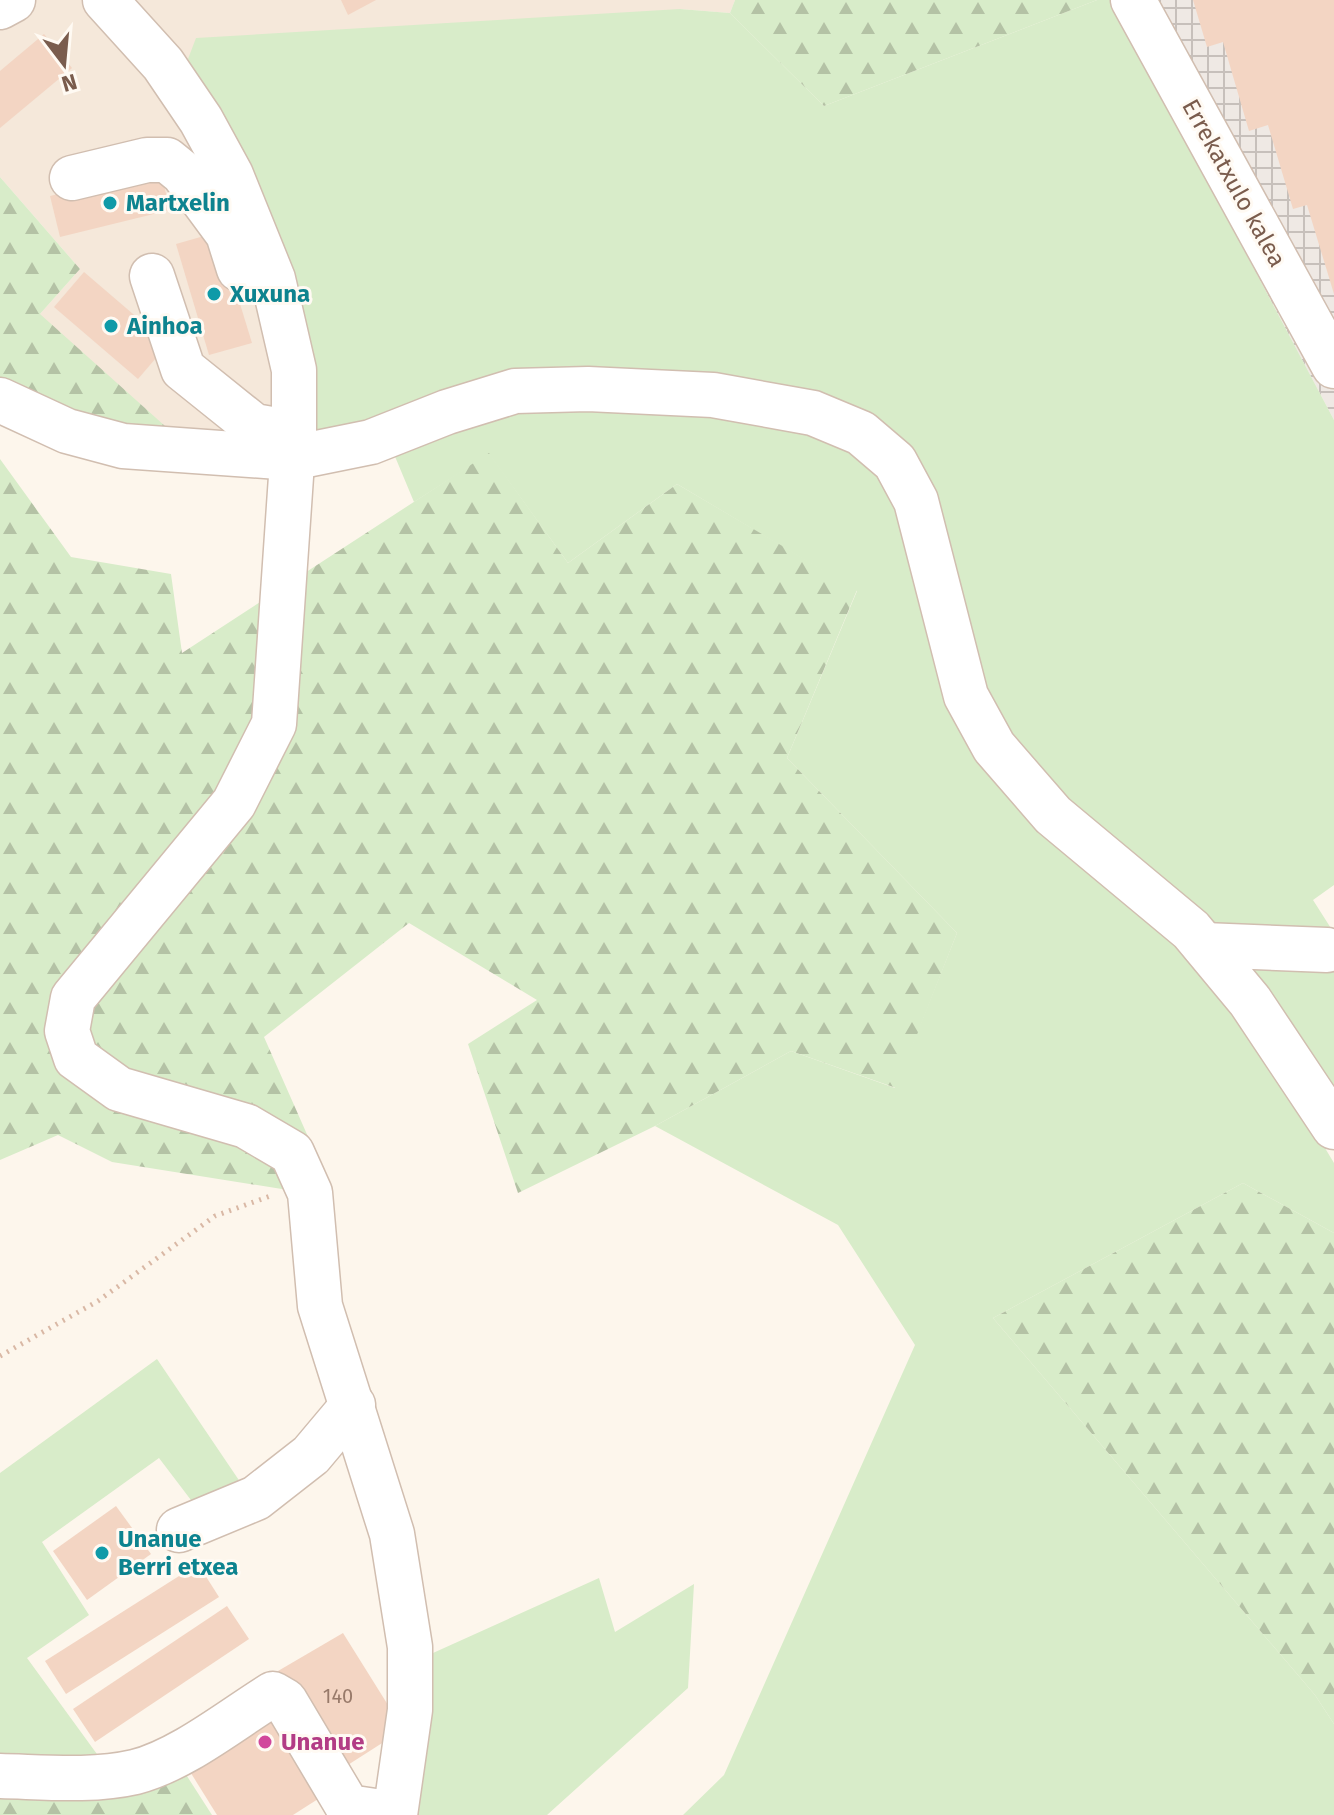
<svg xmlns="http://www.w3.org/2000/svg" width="1334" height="1815" viewBox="0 0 1334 1815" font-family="'Fira Sans',sans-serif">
	<defs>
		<pattern id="industrial-grid" width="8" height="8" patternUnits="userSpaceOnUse" patternTransform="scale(2)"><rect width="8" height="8" fill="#efe9e4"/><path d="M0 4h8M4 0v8" fill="none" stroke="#c7c0bb"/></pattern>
		<pattern id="forest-firs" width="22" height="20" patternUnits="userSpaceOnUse" patternTransform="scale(2)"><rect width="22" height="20" fill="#d8ecc9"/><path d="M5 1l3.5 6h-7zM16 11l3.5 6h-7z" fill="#b4c2a5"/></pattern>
	</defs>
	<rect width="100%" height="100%" fill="#fdf6ec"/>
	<polygon fill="#f5e8da" points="0,0 735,0 730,13 680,9 244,164 307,478 0,382 40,314 80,269 0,177"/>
	<polygon fill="url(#industrial-grid)" points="1112,0 1334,0 1334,420"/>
	<g fill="#d8ecc9">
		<polygon points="1097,0 1112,0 1334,420 1334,885 1313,900 1334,933 1334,1108 1080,819 1009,742 978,678 906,449 510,372 307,440 244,164 188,59 196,38 680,9 730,13 824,106"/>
		<polygon points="614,399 848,438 894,482 951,687 1232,994 1334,1163 1334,1233 1243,1183 993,1318 1315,1695 1334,1724 1334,1815 683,1815 724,1775 915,1345 838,1225 655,1126 791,1051 895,1088 957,933 787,758 857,591 677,484 568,563 489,454 414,502 391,447 515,403"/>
		<polygon points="157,1359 253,1501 213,1529 159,1458 42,1542 89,1615 27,1658 102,1761 0,1793 0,1473"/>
		<polygon points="599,1578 615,1632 694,1584 688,1688 547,1815 418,1815 433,1653"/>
	</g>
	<g fill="url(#forest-firs)">
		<polygon points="735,0 1097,0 824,106 730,13"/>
		<polygon points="0,177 80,269 40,314 175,435 118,427 0,382"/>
		<polygon points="489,453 568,563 677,484 857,590 787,758 957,933 896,1088 791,1051 655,1126 518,1193 468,1044 537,1000 409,923 264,1037 328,1182 288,1190 112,1162 58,1135 0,1160 0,459 71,557 171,574 182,653"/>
		<polygon points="1243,1183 1334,1233 1334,1724 1315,1695 993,1318"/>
		<polygon points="167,1745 212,1815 0,1815 0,1793"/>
	</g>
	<g fill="#f3d5c3">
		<polygon points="341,0 376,0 348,15"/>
		<polygon points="1193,0 1334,0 1334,294 1307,205 1293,209 1268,125 1249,131 1223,42 1207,47"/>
		<polygon points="44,34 72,68 0,128 0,71"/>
		<polygon points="160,169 170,210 60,237 50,196"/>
		<polygon points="218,232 252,343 209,355 176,244"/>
		<polygon points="84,272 168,344 138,379 54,307"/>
		<polygon points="116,1506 151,1554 87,1600 53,1551"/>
		<polygon points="198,1564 219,1597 66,1694 45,1661"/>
		<polygon points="227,1606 249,1639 95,1742 73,1709"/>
		<polygon points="343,1633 398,1721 390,1738 340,1770 278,1671"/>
		<polygon points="278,1713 329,1792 293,1815 217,1815 189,1770"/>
	</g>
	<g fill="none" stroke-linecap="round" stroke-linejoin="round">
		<g stroke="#d1beb0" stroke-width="47">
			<g id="minor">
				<polyline points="105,0 163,64 201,120 231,175 273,279 294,370 294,433 274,724 234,803 73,998 67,1031 76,1058 119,1089 246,1126 292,1153 310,1193 320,1306 392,1534 410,1647 410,1710 395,1815"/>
				<polyline points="1133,0 1334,366"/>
				<polyline points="0,7 13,0"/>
				<polyline points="72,178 147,160 167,160 183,173 228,234 239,269"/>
				<polyline points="152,276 183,369 254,426 294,433"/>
				<polyline points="0,400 67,431 123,446 292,458 371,442 447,412 515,391 588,389 713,395 813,413 861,433 895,462 916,501 966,696 994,747 1053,815 1191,930 1250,1001 1334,1127"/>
				<polyline points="1204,945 1327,950"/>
				<polyline points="179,1530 256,1498 311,1455 353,1405"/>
				<path d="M0,1776C43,1777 92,1782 135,1772C182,1760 231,1720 273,1694L285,1701L348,1807L395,1814"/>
			</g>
		</g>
		<polyline stroke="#d9b8a5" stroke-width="5" stroke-dasharray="2 6" stroke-linecap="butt" points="0,1356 98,1301 215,1216 273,1195"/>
		<use href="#minor" stroke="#fff" stroke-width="44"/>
	</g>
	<g fill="#0f9aa8" stroke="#fffaf3" stroke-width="3">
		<circle cx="110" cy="203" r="8"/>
		<circle cx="214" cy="294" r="8"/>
		<circle cx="111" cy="326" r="8"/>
		<circle cx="102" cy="1553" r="8"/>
	</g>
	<circle fill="#d1479c" stroke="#fffaf3" stroke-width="3" cx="265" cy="1742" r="8"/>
	<g text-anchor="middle" stroke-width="6" stroke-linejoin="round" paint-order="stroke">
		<g font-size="20" fill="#987a6a">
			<text x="338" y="1703">140</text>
		</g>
		<g font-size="24" fill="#7a5c4d" stroke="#fffaf3">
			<text transform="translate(1234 183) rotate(61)" y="8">Errekatxulo kalea</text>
		</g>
		<g font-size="24" font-weight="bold" fill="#0d838f" stroke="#fffaf3" text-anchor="start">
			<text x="126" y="211">Martxelin</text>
			<text x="230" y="302">Xuxuna</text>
			<text x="127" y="334">Ainhoa</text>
			<text x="118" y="1547">Unanue<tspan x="118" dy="28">Berri etxea</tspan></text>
		</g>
		<g font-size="24" font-weight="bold" fill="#b23c85" stroke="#fffaf3" text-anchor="start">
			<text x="281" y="1750">Unanue</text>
		</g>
	</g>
	<g transform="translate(64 64) rotate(164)" stroke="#fffaf3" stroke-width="6" paint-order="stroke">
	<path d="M0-6L14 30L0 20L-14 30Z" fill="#7a5c4d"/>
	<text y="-12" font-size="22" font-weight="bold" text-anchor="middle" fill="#7a5c4d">N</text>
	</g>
</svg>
